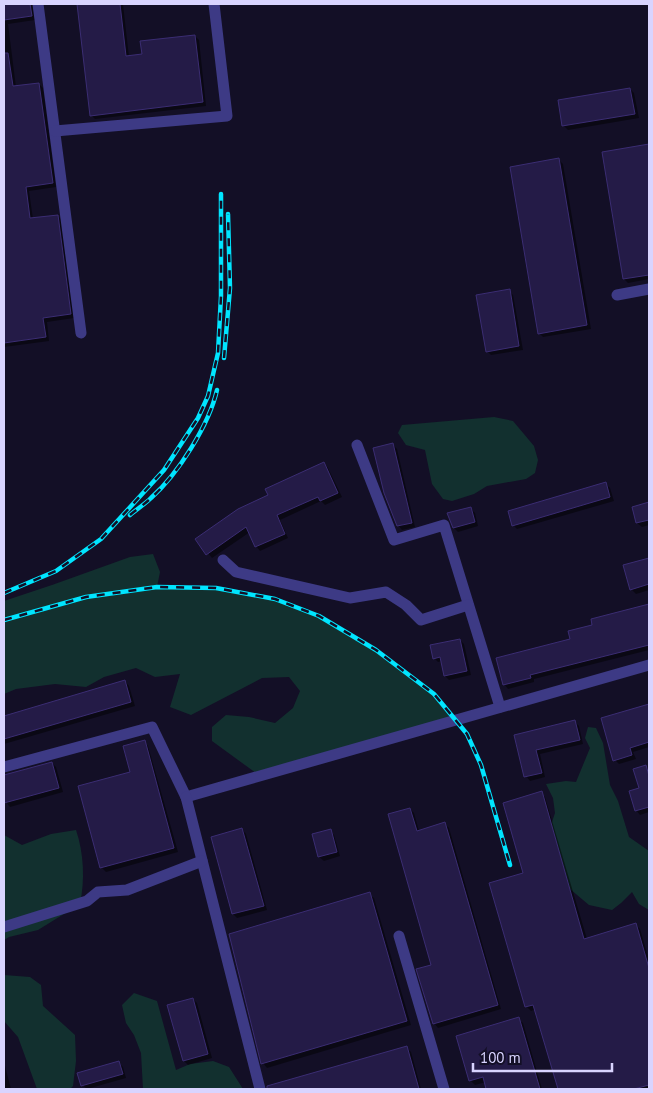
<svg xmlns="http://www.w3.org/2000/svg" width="653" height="1093" viewBox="0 0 653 1093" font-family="'PT Sans',sans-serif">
	<rect width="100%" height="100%" fill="#130f26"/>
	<g fill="#12302f">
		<polygon points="494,417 513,421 534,446 538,460 535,473 526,479 487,486 474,494 452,501 443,499 432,484 425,450 406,445 398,433 402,425"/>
		<polygon points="153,554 160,572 157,587 216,588 275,599 319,616 376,650 434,694 455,720 260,776 212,741 212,727 226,715 249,717 275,723 293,708 300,691 289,677 262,678 191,715 170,707 180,674 155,677 136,668 104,677 86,687 55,684 16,689 4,694 4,601 52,585 130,557"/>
		<polygon points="588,727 596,728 603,743 610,785 618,801 629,837 649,851 649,910 639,904 632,892 621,903 612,910 589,905 570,889 551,825 555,813 553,798 546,784 566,781 576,782 590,748 585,738"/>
		<path d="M76,830C84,854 85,880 80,904L38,930L9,937L4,940V835L22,845L51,834Z"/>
		<polygon points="4,975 30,977 41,985 43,1006 75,1035 76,1061 73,1086 70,1089 37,1089 18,1037 4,1021"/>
		<polygon points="134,993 157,1001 176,1070 190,1064 213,1061 229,1067 243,1089 143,1089 141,1053 134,1035 126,1023 122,1005"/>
	</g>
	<g fill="#0007">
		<polygon points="4,4 33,4 35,20 8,24 16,87 39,84 43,88 56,187 29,191 33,219 58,216 62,220 74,318 47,322 49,341 4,347"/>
		<polygon points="78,4 123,4 129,57 143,55 195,36 199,40 206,106 95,119 91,115"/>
		<polygon points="630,89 634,93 639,118 568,130 564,126 559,102"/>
		<polygon points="649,145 649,279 628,283 624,279 603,153"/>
		<polygon points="559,160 563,164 591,329 543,337 539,333"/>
		<polygon points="509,291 513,295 523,350 491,355 487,351"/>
		<polygon points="392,444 397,449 415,527 402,530 398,525"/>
		<polygon points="324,463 328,468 342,497 325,505 321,501 280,520 288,538 260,551 256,546 250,532 212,558 197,539"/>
		<polygon points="606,484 610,488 614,501 517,529 513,525"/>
		<polygon points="649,504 649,525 642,527 637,523 633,508"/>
		<polygon points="470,508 475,513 478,526 458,532 454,528"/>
		<polygon points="649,559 649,590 636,594 631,589 625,566"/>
		<polygon points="649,606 649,650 534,679 534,682 508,689 504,684 594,626 592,620"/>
		<polygon points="460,640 464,644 471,675 449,680 445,676 442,661 438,662 434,658"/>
		<polygon points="125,681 129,686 135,706 4,744 4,717"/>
		<polygon points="649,705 649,747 633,752 636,759 619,764 615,760 603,719"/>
		<polygon points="575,722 579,726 583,744 540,754 545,777 530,781 526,776 516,736"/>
		<polygon points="144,741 148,746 178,852 106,872 102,868 80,787 132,773"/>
		<polygon points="52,763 56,767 63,792 10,807 6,802 4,796 4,776"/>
		<polygon points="646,767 649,770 649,812 640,815 636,810"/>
		<polygon points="541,793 545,797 587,939 636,925 640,929 649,960 649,1089 559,1089 536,1009 531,1011 526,1006 525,874"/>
		<polygon points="410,809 414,813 419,831 445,824 449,828 501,1009 438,1028 434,1023 433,965"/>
		<polygon points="242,829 246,834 267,910 237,918 233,914"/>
		<polygon points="330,831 334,835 340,856 324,861 319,857"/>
		<polygon points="369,894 374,898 411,1025 267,1068 263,1063"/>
		<polygon points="193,999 197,1003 212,1058 188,1065 184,1061"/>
		<polygon points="518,1019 523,1023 542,1089 488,1089 486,1082 475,1085 471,1081 458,1036"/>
		<polygon points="407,1048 411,1052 421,1089 269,1089 268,1087"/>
		<polygon points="4,1062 11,1089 4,1089"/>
		<polygon points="119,1063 123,1067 126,1078 87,1089 82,1085"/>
	</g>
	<g fill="#241b47" stroke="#3b2d73">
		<polygon points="4,4 30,4 32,16 4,20"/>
		<polygon points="77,4 120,4 126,56 142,54 140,41 195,35 203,102 90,116"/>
		<polygon points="4,53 8,53 13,86 39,83 53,183 26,187 30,218 58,215 71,314 43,318 46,337 4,343"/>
		<polygon points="630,88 635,114 562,126 558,100"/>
		<polygon points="649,144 649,275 623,279 602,152"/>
		<polygon points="559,158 587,325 538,334 510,167"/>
		<polygon points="510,289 519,346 486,352 476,295"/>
		<polygon points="393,443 412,523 397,526 384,493 373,448"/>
		<polygon points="324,462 338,493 320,501 318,497 277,515 285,534 255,547 246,527 206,555 195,539 238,509 268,495 265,489"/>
		<polygon points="606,482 610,497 512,526 508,511"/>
		<polygon points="649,502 649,520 636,523 632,507"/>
		<polygon points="471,507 475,522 453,528 447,513"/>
		<polygon points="649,558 649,584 630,590 623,565"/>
		<polygon points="649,604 649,645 530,675 531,678 503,685 496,658 570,639 568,631 592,625 591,619"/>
		<polygon points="460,639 467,671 444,676 440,657 433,659 430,645"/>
		<polygon points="125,680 131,702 4,739 4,716"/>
		<polygon points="649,704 649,742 630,748 632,755 613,761 601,718"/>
		<polygon points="575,720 580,740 536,750 542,773 524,777 514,735"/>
		<polygon points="145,740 174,848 100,868 78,786 130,772 123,746"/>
		<polygon points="52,762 59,788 4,803 4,775"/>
		<polygon points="646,765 649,776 649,807 635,811 629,791 639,788 633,769"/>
		<polygon points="542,791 584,939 636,923 649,968 649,1085 634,1089 558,1089 533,1005 525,1007 489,883 523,873 503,803"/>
		<polygon points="410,808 417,831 445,822 498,1005 433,1024 416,969 431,965 388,814"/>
		<polygon points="242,828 264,906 232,914 211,837"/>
		<polygon points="331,829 337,852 318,857 312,834"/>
		<polygon points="370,892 407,1021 261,1064 229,934"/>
		<polygon points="193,998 208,1054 183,1061 167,1005"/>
		<polygon points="519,1017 540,1089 486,1089 483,1077 469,1081 456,1036"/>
		<polygon points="407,1046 419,1089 267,1089 267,1086"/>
		<polygon points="119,1061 123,1074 81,1086 77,1073"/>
	</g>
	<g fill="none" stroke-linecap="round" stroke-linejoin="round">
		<g stroke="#3d3a85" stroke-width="11">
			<polyline points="38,4 81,333"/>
			<polyline points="55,131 227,116 214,4"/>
			<polyline points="617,295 649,289"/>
			<polyline points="357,445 394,540 444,525 500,707"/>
			<polyline points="223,560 236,572 350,598 386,592 406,605 421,620 468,605"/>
			<polyline points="4,767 152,727 186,797 649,665"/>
			<polyline points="186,797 260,1089"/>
			<polyline points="4,927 87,901 98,892 127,890 202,861"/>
			<polyline points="399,936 444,1089"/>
		</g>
		<g stroke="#00e5ff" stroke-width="4.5">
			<g id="rail">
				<polyline points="224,358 230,288 228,214"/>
				<path d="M130,515C137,509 145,504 151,498C178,474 209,425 217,390"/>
				<polyline points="4,593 56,571 101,539 164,470 198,418 208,396 218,353 221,296 221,194"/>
				<polyline points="4,620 86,597 157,587 216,588 275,599 319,616 376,650 434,694 467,734 481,765 510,865"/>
			</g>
		</g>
		<use href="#rail" stroke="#130f26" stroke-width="2.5" stroke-dasharray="8" stroke-linecap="butt"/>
	</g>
	<rect width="653" height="1093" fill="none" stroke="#d9d4ff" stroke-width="10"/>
	<path d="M473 1063v8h139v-8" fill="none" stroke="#d9d4ff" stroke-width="2.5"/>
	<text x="480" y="1063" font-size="15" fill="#d9d4ff" stroke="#130f26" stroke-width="4" paint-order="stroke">100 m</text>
</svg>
